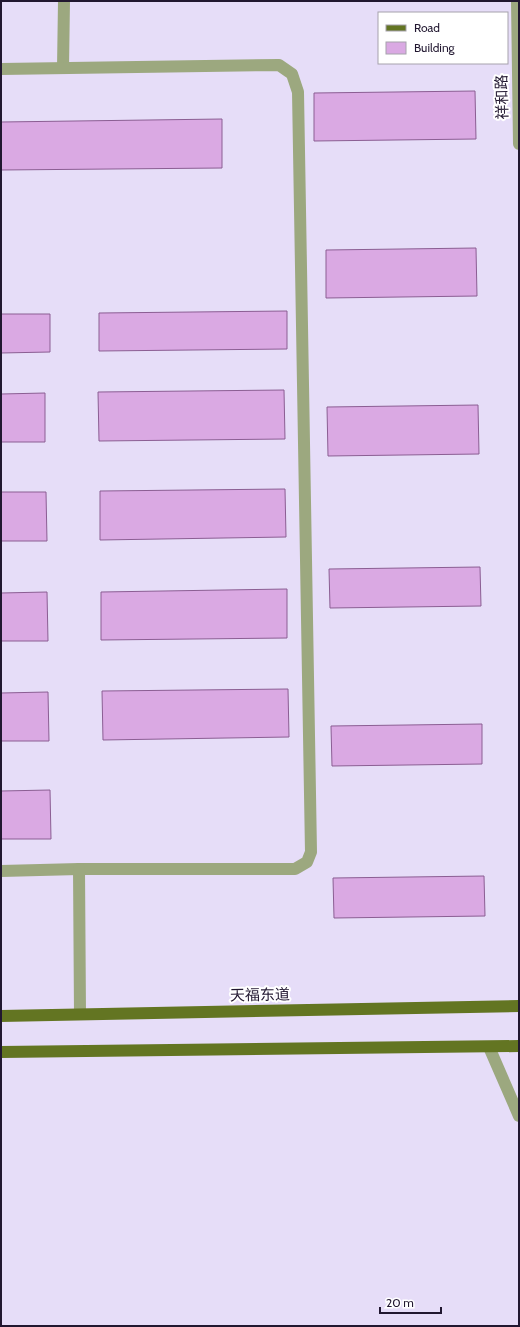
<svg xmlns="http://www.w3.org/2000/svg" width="520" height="1327" viewBox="0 0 520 1327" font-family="Cabin,'Noto Sans SC',sans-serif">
	<rect width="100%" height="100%" fill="#e6ddf8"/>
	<g fill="#daa9e3" stroke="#8b5e93">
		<polygon points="475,91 476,139 314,141 314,93"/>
		<polygon points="222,119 222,168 1,170 1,122"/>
		<polygon points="476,248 477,296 326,298 326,250"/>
		<polygon points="287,311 287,349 99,351 99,313"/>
		<polygon points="1,314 50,314 50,352 1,353"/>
		<polygon points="284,390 285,439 99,441 98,392"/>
		<polygon points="45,393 45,442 1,442 1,394"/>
		<polygon points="478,405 479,454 328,456 327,407"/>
		<polygon points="285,489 286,537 100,540 100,491"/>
		<polygon points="1,492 46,492 47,541 1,541"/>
		<polygon points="480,567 481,606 330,608 329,569"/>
		<polygon points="287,589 287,638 101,640 101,592"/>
		<polygon points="47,592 48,641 1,641 1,593"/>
		<polygon points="288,689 289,737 103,740 102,691"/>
		<polygon points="48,692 49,741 1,741 1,693"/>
		<polygon points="482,724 482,764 332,766 331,726"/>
		<polygon points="50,790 51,839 1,839 1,791"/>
		<polygon points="484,876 485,916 334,918 333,878"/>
	</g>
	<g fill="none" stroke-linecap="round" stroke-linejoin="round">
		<g stroke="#9ca87f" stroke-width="12">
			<polyline points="517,1 519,144"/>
			<polyline points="63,68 64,1"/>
			<polyline points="1,69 279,65 292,74 298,92 311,852 307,862 295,869 79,869 1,871"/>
			<polyline points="79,869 80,1014"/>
			<polyline points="489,1047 519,1116"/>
		</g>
		<g stroke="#637522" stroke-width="12">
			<polyline points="1,1016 519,1006"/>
			<polyline points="1,1052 519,1046"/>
		</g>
	</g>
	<g text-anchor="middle" stroke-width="4" stroke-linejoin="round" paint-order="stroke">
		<g font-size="15" fill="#211730" stroke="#fff">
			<text transform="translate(502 97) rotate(-91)" y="5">祥和路</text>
			<text transform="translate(260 995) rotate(-1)" y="5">天福东道</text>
		</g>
	</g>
	<rect width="520" height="1327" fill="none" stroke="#211730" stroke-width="4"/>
	<rect x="378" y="12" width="130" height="52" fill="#ffffff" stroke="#a6a2ac"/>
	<rect x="386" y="25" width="20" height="6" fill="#637522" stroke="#a6a2ac"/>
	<text x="414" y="32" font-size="12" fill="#211730">Road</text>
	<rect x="386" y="42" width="20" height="12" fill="#daa9e3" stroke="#a6a2ac"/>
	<text x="414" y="52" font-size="12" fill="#211730">Building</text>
	<path d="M380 1307v6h61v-6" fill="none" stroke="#211730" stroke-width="2"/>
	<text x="386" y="1307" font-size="12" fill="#211730" stroke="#ffffff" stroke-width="3" paint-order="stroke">20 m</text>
</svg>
